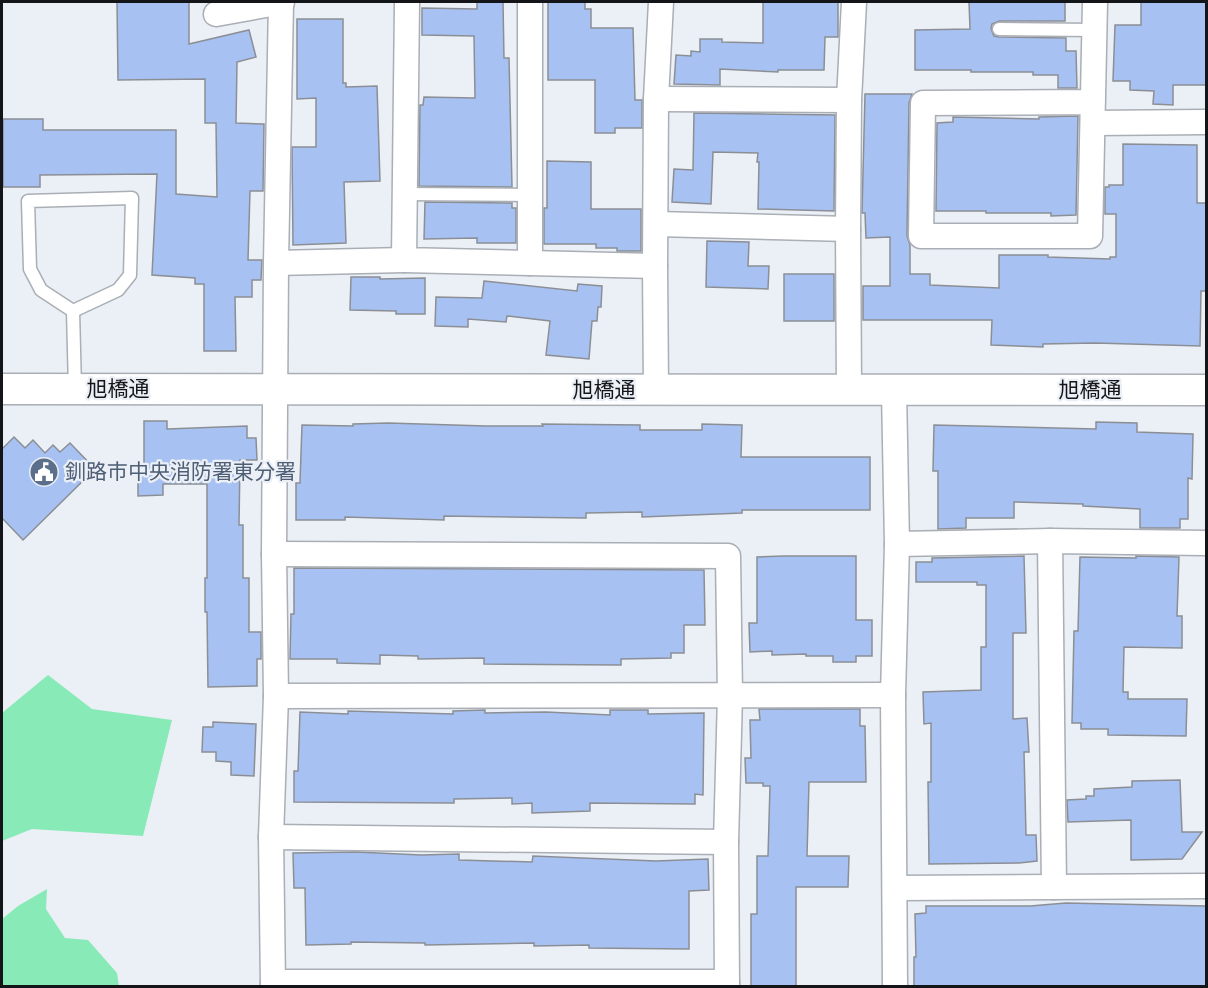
<svg xmlns="http://www.w3.org/2000/svg" width="1208" height="988" viewBox="0 0 1208 988" font-family="'Fira Sans Condensed','Noto Sans JP',sans-serif">
	<rect width="100%" height="100%" fill="#ebeff6"/>
	<g fill="#88eab7">
		<polygon points="48,675 92,709 172,720 143,836 32,829 2,841 2,713"/>
		<polygon points="47,889 46,909 65,938 88,940 117,973 119,986 2,986 2,919 18,906"/>
	</g>
	<g fill="#a7c2f2" stroke="#8b8f95" stroke-width="1.5">
		<polygon points="117,2 189,2 189,44 249,30 256,57 237,62 236,123 264,124 263,191 250,191 248,260 262,260 261,280 252,280 252,297 235,297 236,351 204,351 204,284 195,284 195,278 152,275 157,174 40,175 40,187 3,187 3,119 43,119 43,130 176,130 176,194 217,197 216,123 205,123 205,79 118,80"/>
		<polygon points="477,2 503,2 504,58 509,58 512,187 419,186 420,105 423,105 424,97 475,98 474,36 422,35 422,8 477,9"/>
		<polygon points="548,2 585,2 585,9 591,9 591,28 633,28 635,100 642,100 642,128 615,128 615,133 595,133 595,80 548,80"/>
		<polygon points="763,2 838,2 838,37 825,37 824,70 778,70 778,72 720,69 720,85 674,84 676,55 691,56 691,51 700,52 700,39 722,39 722,42 763,43"/>
		<polygon points="969,2 1065,2 1065,21 999,21 992,24 991,29 994,36 999,37 1066,38 1066,51 1076,51 1077,88 1058,88 1058,75 1033,75 1033,72 971,72 971,70 915,70 915,30 970,29"/>
		<polygon points="1141,2 1206,2 1206,85 1173,85 1173,105 1153,104 1154,91 1130,90 1130,81 1113,81 1115,25 1141,25"/>
		<polygon points="297,19 343,19 343,83 346,83 346,87 377,86 380,181 344,182 346,243 293,245 292,147 316,147 316,98 297,99"/>
		<polygon points="865,94 912,94 909,103 907,236 910,245 910,274 930,274 930,285 999,288 999,255 1048,255 1048,257 1110,259 1110,257 1116,257 1116,214 1105,214 1105,187 1109,187 1109,185 1123,185 1123,144 1197,145 1197,203 1206,203 1206,291 1201,291 1200,346 1095,343 1043,344 1043,347 991,345 992,320 863,320 863,286 890,286 890,237 866,238 865,213 862,213"/>
		<polygon points="694,113 835,115 834,211 758,209 759,162 757,162 758,153 713,152 711,204 672,202 674,169 693,170"/>
		<polygon points="1078,116 1076,215 1051,216 1051,213 986,213 986,211 936,211 937,123 953,122 953,117 1039,119 1039,117"/>
		<polygon points="547,161 591,162 591,209 641,209 641,251 617,251 617,248 596,248 596,244 544,244 544,208 547,208"/>
		<polygon points="425,202 512,203 512,208 516,208 516,243 477,243 477,238 424,239"/>
		<polygon points="707,241 749,242 748,266 769,266 768,289 706,287"/>
		<rect x="784" y="274" width="50" height="47"/>
		<polygon points="351,277 380,277 380,279 425,278 425,314 396,314 396,311 350,310"/>
		<polygon points="484,281 577,291 578,284 602,286 601,307 598,307 597,321 592,321 589,359 546,355 550,321 507,316 506,322 468,319 468,327 435,326 436,297 482,298"/>
		<polygon points="144,421 167,421 167,429 247,426 247,438 256,438 257,460 240,460 239,525 243,525 243,578 249,578 249,632 261,632 261,659 257,659 257,686 208,687 207,612 205,612 205,578 207,578 207,484 163,484 163,495 138,496 138,475 144,475"/>
		<polygon points="1096,422 1137,423 1137,432 1193,434 1192,479 1188,478 1188,519 1180,519 1180,528 1140,528 1140,509 1083,506 1083,504 1014,502 1014,518 966,518 966,528 938,529 938,471 933,471 934,425 1096,429"/>
		<polygon points="388,423 486,426 543,426 542,424 640,425 640,430 702,430 702,424 742,425 741,457 870,457 870,510 742,510 742,513 642,517 642,512 586,513 586,518 444,516 444,520 345,517 345,520 296,520 296,483 300,483 302,425 353,426 353,424"/>
		<polygon points="14,437 25,448 33,440 45,453 53,445 60,452 70,443 95,469 23,540 2,518 2,449"/>
		<polygon points="784,556 856,556 856,620 872,620 872,656 856,656 856,662 833,662 833,656 806,656 806,654 772,655 772,651 750,652 749,623 757,623 757,557"/>
		<polygon points="1024,556 1026,633 1013,633 1013,719 1027,718 1029,752 1024,752 1026,835 1036,835 1037,861 1019,863 929,864 928,782 931,782 931,723 924,724 923,692 981,690 981,647 986,647 986,585 977,585 977,582 916,582 916,562 932,562 932,558"/>
		<polygon points="1136,556 1179,557 1177,616 1182,616 1182,648 1124,647 1123,692 1128,692 1128,699 1187,699 1186,736 1108,735 1108,729 1081,729 1081,723 1072,723 1074,631 1078,631 1080,557 1136,558"/>
		<polygon points="294,568 704,570 705,625 684,625 684,653 671,653 671,658 621,659 621,665 484,664 484,658 418,659 418,656 380,655 380,664 337,663 337,659 290,659 291,614 294,614"/>
		<polygon points="759,709 860,709 860,726 865,726 866,782 809,782 807,856 849,856 848,887 796,887 796,987 751,987 751,914 757,914 757,856 768,856 770,786 763,786 763,783 746,783 745,758 751,758 750,720 760,720"/>
		<polygon points="485,710 485,713 546,712 610,715 610,710 648,710 648,714 704,713 703,795 695,794 695,804 590,803 590,811 532,813 532,803 512,804 512,798 454,799 454,803 294,802 294,771 298,771 300,712 348,714 348,711 453,714 453,711"/>
		<polygon points="213,722 256,724 254,776 231,775 231,762 216,761 216,752 202,752 203,727 213,727"/>
		<polygon points="1180,780 1182,832 1202,832 1182,859 1131,860 1131,820 1068,822 1067,800 1086,799 1086,796 1094,796 1094,789 1132,787 1132,781"/>
		<polygon points="356,852 421,855 459,854 459,860 532,862 533,856 656,861 708,859 709,890 689,891 689,949 589,948 589,945 534,946 534,943 425,945 425,943 351,942 351,944 306,945 305,888 294,888 293,853"/>
		<polygon points="1066,903 1206,906 1206,987 914,987 914,957 916,957 915,914 926,913 926,906 1030,906"/>
	</g>
	<g fill="none" stroke-linecap="round" stroke-linejoin="round">
		<g stroke="#aaaeb5" stroke-width="15">
			<g id="service">
				<polyline points="999,29 1095,30"/>
				<polyline points="403,194 530,195"/>
				<polygon points="132,198 130,275 118,290 73,311 41,290 30,269 28,201"/>
				<polyline points="73,311 75,389"/>
			</g>
		</g>
		<g stroke="#aaaeb5" stroke-width="27">
			<g id="minor">
				<polyline points="407,2 404,260 655,266 656,99 661,2"/>
				<polyline points="216,14 282,2"/>
				<polyline points="656,99 849,100"/>
				<polyline points="1093,102 923,103 921,236 1090,236 1095,2"/>
				<polyline points="1093,123 1206,122"/>
				<polyline points="656,224 848,229 849,100 854,2"/>
				<polyline points="848,229 849,390"/>
				<polyline points="276,263 404,260"/>
				<polyline points="530,263 530,2"/>
				<polyline points="655,266 656,390"/>
				<polyline points="894,391 897,544 893,695 895,986"/>
				<polyline points="1050,541 1054,887"/>
				<polyline points="897,544 1050,541 1206,543"/>
				<polyline points="274,554 728,556 730,696 726,842 727,986"/>
				<polyline points="276,696 893,695"/>
				<polyline points="271,837 726,842"/>
				<polyline points="895,888 1206,886"/>
				<polyline points="273,982 727,982"/>
				<polyline points="273,986 271,837 276,696 274,554 276,263 281,2"/>
			</g>
		</g>
		<g stroke="#aaaeb5" stroke-width="33">
			<polyline id="tertiary" points="2,389 1206,390"/>
		</g>
		<use href="#service" stroke="#fff" stroke-width="12"/>
		<use href="#minor" stroke="#fff" stroke-width="24"/>
		<use href="#tertiary" stroke="#fff" stroke-width="30"/>
	</g>
	<defs>
		<g id="civic-disc" transform="scale(1.5)"><circle r="9.5" fill="#5c6f8a" stroke="#ebeff6"/><path d="M-.6-6.5H3V-4.5H.6V-3L4-1V1h2V6H-6V1h2V-1L-.6-3ZM-1.2 2.5V6h2.4V2.5Z" fill="#fff"/></g>
	</defs>
	<g fill-rule="evenodd">
		<use href="#civic-disc" x="44" y="472"/>
	</g>
	<g text-anchor="middle" stroke-width="4.5" stroke-linejoin="round" paint-order="stroke">
		<g font-size="21" fill="#141518" stroke="#ebeff6">
			<text x="118" y="396">旭橋通</text>
			<text x="604" y="397">旭橋通</text>
			<text x="1090" y="397">旭橋通</text>
		</g>
		<g font-size="21" fill="#4e5e75" stroke="#ebeff6" text-anchor="start">
			<text x="65" y="479">釧路市中央消防署東分署</text>
		</g>
	</g>
	<rect width="1208" height="988" fill="none" stroke="#141518" stroke-width="6"/>
</svg>
